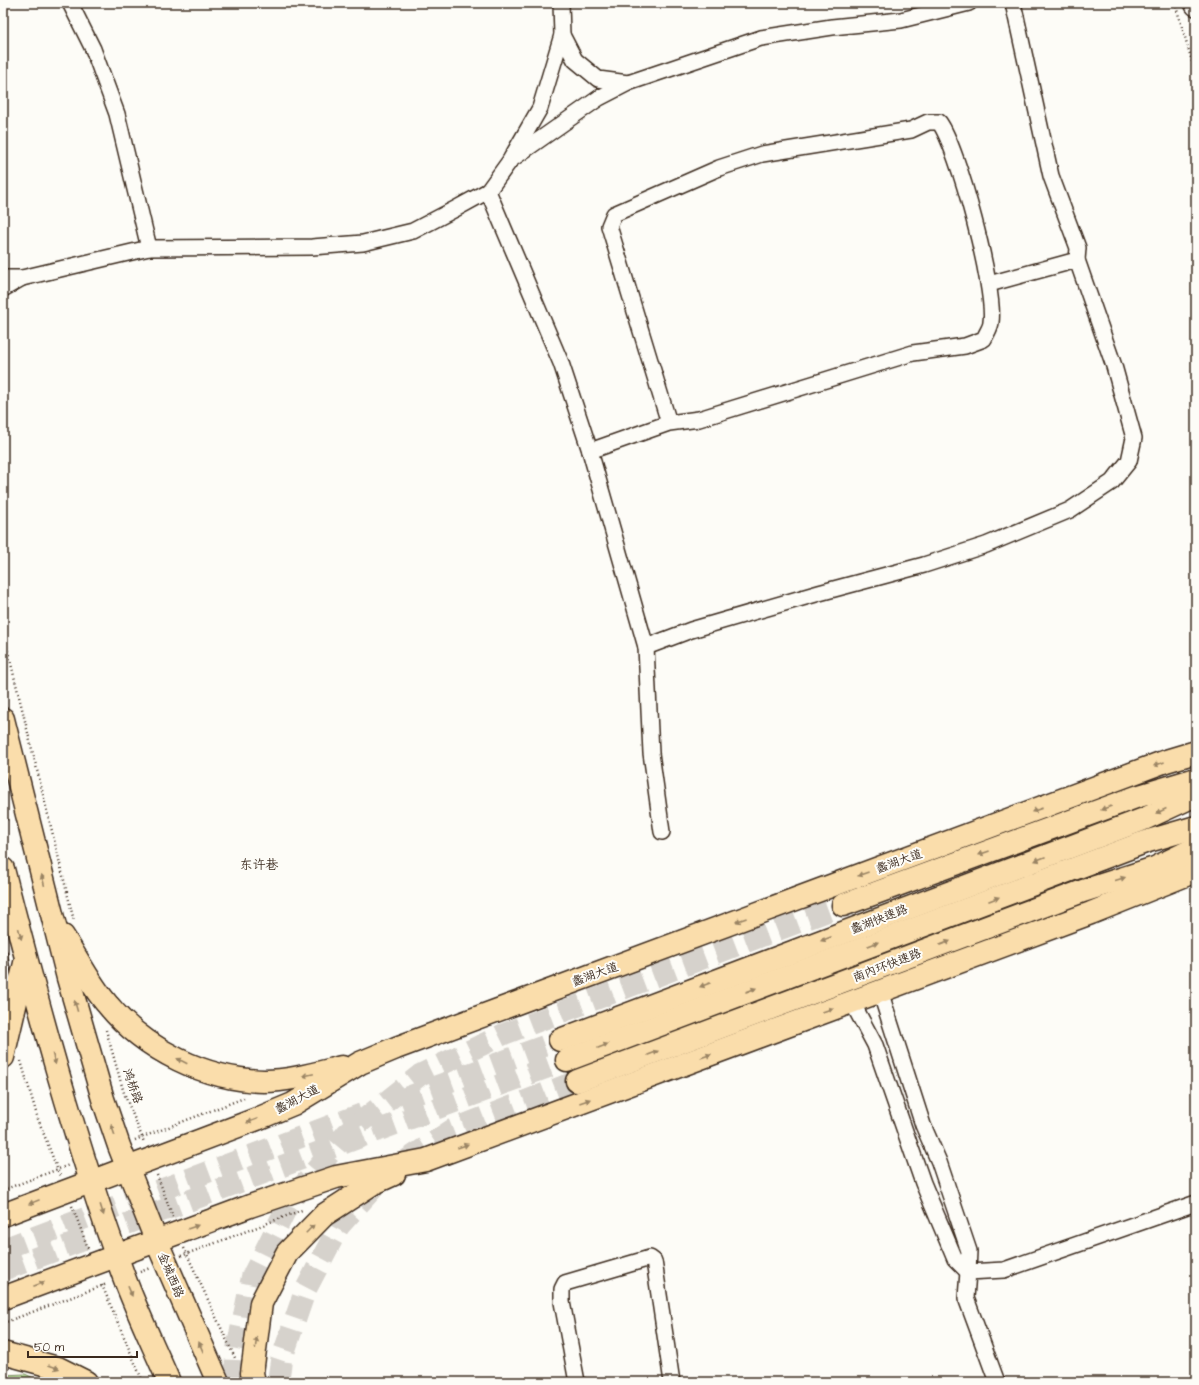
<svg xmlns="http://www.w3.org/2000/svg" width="1199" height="1385" viewBox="0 0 1199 1385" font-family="'Architects Daughter','LXGW WenKai TC',sans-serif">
	<rect width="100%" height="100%" fill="#fdfcf7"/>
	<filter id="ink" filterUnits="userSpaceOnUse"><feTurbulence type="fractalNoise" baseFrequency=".025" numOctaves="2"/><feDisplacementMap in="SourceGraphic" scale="8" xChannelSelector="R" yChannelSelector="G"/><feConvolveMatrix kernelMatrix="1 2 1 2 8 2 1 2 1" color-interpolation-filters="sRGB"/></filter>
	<g filter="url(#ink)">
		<polygon fill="#b9e19d" stroke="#7a865e" points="25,1374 42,1382 3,1382 3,1375"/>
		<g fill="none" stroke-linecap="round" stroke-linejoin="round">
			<g stroke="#d6d2cc" stroke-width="22" stroke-dasharray="22 11" stroke-linecap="butt">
				<polyline points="400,1100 560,1040"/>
				<polyline points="3,1249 362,1114"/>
				<polyline points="3,1270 567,1060"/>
				<polyline points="235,1382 236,1354 252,1277 290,1201 347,1133 420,1075 504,1034 843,905"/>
				<polyline points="278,1382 281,1361 305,1291 339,1226 386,1174 452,1130 577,1081"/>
			</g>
			<g stroke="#3b2a1e" stroke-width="10">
				<polyline id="lane" points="3,953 10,994"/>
			</g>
			<g stroke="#3b2a1e" stroke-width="18">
				<g id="street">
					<polyline points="70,3 93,49 117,114 149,248"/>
					<polyline points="562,35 575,60 598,79 628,83 761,38 832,27 901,20 969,3"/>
					<polyline points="512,159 599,98 628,83"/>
					<polyline points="488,191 561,363 590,451 646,647 651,753 662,832"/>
					<polyline points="3,278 22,278 3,289"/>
					<polyline points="22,278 149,248 312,247 363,243 413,231 457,208 488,191 509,162 540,108 562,35 561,3"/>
					<polyline points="989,284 1077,260"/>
					<path d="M590,451L669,423L699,419L913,353L965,346L984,339C986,334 991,327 991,322C996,290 958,147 939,122H928L911,130L762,154L719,168L614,214L609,226L669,423"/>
					<polyline points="646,647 691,630 819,593 924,565 986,545 1070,510 1112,482 1129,461 1134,438 1114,366 1077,260 1078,248 1051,176 1013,3"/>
					<polyline points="852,1002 875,1045 923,1183 955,1259 968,1272 969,1251 939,1162 923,1125 880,991"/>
					<polyline points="577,1382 562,1302 562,1289 565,1283 650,1258 654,1261 672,1382"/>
					<polyline points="997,1382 966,1298 968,1272 1004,1270 1196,1203"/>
				</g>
			</g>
			<g stroke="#3b2a1e" stroke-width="24">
				<polyline id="secondary" points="1195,3 1196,5"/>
			</g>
			<g stroke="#3b2a1e" stroke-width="25">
				<g id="primary">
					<polyline points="3,719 68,978 103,1099 119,1146 156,1240 218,1382"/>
					<path d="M3,869C38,1006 75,1143 124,1277C137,1312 154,1347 169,1382"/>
					<path d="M63,936C78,959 90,985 108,1005C145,1050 206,1080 264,1081C290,1081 317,1073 342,1067"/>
					<polyline points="3,1057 25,963"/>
					<polyline points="3,1215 257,1119 293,1104 360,1063 396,1048 1166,761 1196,752"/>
					<polyline points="3,1298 250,1206 336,1177 426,1160 1091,913 1196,871"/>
					<polyline points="3,1353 58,1368 86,1382"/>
					<polyline points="254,1382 252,1373 261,1303 287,1253 324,1215 372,1184 394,1174"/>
				</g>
			</g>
			<g stroke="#3b2a1e" stroke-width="25">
				<g id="highway">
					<polyline points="843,905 1136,797 1196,779"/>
					<polyline points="560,1040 1144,819 1196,795"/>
					<polyline points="567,1060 1145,842 1196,827"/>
					<polyline points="577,1081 1083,891 1155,868 1196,848"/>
				</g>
			</g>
			<g stroke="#3b2a1e" stroke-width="2.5" stroke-dasharray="1 3" stroke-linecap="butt">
				<polyline points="1175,3 1196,75"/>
				<polyline points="3,631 74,921"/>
				<polyline points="3,820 9,819"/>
				<polyline points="106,1030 124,1093 144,1142"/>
				<polyline points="21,1061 38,1119 60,1176"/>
				<polyline points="135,1140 244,1098"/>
				<polyline points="157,1175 173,1217"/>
				<polyline points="3,1190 69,1165"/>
				<polyline points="72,1206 88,1248"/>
				<polyline points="184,1248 235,1358"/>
				<polyline points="181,1256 302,1210"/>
				<polyline points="140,1272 150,1268"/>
				<polyline points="102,1285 143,1382"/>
				<polyline points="3,1323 107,1284"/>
			</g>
			<use href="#lane" stroke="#fdfcf7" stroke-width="7"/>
			<use href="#street" stroke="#fdfcf7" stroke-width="15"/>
			<use href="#secondary" stroke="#fdfcf7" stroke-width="21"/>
			<use href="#primary" stroke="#faddab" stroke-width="22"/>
			<use href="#highway" stroke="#faddab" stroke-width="22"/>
		</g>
		<defs><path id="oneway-solid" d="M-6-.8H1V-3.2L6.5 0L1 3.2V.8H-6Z"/></defs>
		<g fill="#9a8464">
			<use href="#oneway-solid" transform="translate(1159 764) rotate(160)"/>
			<use href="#oneway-solid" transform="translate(1106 808) rotate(160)"/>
			<use href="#oneway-solid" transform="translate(1037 810) rotate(160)"/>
			<use href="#oneway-solid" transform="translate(1161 811) rotate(155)"/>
			<use href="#oneway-solid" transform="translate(984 853) rotate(160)"/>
			<use href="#oneway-solid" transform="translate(1040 859) rotate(159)"/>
			<use href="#oneway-solid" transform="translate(863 874) rotate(160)"/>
			<use href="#oneway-solid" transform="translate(1120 879) rotate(-17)"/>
			<use href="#oneway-solid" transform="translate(43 880) rotate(-104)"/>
			<use href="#oneway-solid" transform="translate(994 899) rotate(-21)"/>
			<use href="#oneway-solid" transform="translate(741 920) rotate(160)"/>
			<use href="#oneway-solid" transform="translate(20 934) rotate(76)"/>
			<use href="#oneway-solid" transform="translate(826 939) rotate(159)"/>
			<use href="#oneway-solid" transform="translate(945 943) rotate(-21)"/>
			<use href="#oneway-solid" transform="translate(873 944) rotate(-21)"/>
			<use href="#oneway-solid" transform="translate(705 985) rotate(159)"/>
			<use href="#oneway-solid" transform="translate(751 990) rotate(-21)"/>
			<use href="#oneway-solid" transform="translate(76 1006) rotate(-106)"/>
			<use href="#oneway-solid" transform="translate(828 1010) rotate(-20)"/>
			<use href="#oneway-solid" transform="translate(603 1046) rotate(-21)"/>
			<use href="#oneway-solid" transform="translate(653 1053) rotate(-21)"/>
			<use href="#oneway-solid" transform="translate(706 1056) rotate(-20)"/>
			<use href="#oneway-solid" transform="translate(54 1059) rotate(74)"/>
			<use href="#oneway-solid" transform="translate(182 1061) rotate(-153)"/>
			<use href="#oneway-solid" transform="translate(308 1075) rotate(168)"/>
			<use href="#oneway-solid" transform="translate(585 1101) rotate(-20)"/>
			<use href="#oneway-solid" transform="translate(252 1121) rotate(159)"/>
			<use href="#oneway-solid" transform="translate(113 1130) rotate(-109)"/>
			<use href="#oneway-solid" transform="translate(463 1146) rotate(-20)"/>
			<use href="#oneway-solid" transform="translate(34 1202) rotate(158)"/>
			<use href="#oneway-solid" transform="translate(102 1210) rotate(72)"/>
			<use href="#oneway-solid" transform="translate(193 1227) rotate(-20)"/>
			<use href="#oneway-solid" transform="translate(310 1229) rotate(-45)"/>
			<use href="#oneway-solid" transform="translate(39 1284) rotate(-21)"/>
			<use href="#oneway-solid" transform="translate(130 1291) rotate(67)"/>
			<use href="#oneway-solid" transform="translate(256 1343) rotate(-83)"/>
			<use href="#oneway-solid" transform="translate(201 1347) rotate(-113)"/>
			<use href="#oneway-solid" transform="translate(54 1367) rotate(19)"/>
		</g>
	</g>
	<g text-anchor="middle" stroke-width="4" stroke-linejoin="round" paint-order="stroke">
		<g font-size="12" fill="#3b2a1e" stroke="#fdfcf7">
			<text transform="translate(899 861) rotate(-20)" y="4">蠡湖大道</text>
			<text transform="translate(879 919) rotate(-21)" y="4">蠡湖快速路</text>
			<text transform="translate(887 965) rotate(-21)" y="4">南内环快速路</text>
			<text transform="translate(595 974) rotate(-20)" y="4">蠡湖大道</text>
			<text transform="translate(133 1086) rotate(71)" y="4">鸿桥路</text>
			<text transform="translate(297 1099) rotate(-28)" y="4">蠡湖大道</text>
			<text transform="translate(171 1275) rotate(67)" y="4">金城西路</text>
		</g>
		<g font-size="13" fill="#3b2a1e" stroke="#fdfcf7">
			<text x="259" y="869">东许巷</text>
		</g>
	</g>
	<rect width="1199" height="1385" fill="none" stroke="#fdfcf7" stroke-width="16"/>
	<rect x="8" y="8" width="1183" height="1369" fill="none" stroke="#3b2a1e" stroke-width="1.5" filter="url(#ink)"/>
	<path d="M28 1351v6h109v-6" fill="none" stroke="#3b2a1e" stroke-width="2"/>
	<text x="34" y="1351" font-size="12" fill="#3b2a1e" stroke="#fdfcf7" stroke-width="3" paint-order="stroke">50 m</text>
</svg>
